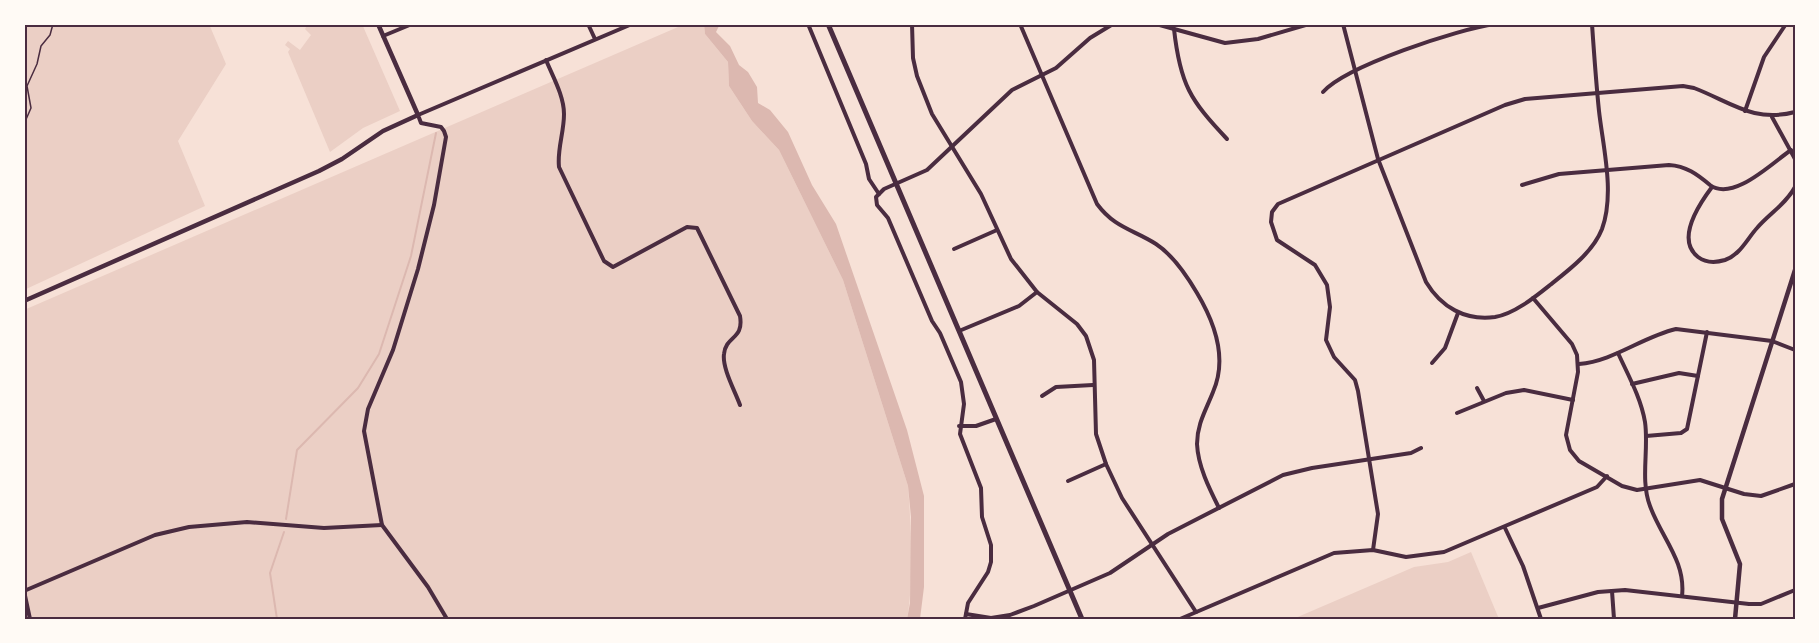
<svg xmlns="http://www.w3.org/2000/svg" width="1819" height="643" viewBox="0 0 1819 643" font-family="'Noto Sans',sans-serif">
	<rect width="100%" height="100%" fill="#f7e1d7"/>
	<g fill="#ebcfc5">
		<polygon points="24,24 209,24 226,64 178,141 205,206 24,290"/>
		<polygon points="308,24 362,24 400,111 363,128 330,152 288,52 290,49 285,45 288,41 300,50 311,35 305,29"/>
		<path d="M685,24H704L705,34L728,62L729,86L752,121L779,150L843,280L908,486C911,524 914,583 907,619H24V310Z"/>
		<polygon points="1471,552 1499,619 1293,619 1414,567 1448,562"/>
	</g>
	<polygon fill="#dcb8b0" points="704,24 720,24 716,32 730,46 739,65 748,72 757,87 758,103 770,110 788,132 812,185 836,224 907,430 924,496 924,587 920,619 907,619 910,603 911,517 908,486 843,280 779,150 752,121 729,86 728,62 705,34"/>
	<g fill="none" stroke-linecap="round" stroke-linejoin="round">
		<g stroke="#dcb8b0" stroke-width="2">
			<polyline points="286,519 297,450 358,388 379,354 411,256 436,133"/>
			<polyline points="277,619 270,573 284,532"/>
		</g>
		<polyline stroke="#4a2c40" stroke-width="1.5" points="24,124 31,108 27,86 37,64 41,46 50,35 53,24"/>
		<g stroke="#4a2c40" stroke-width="4">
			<polyline points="588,24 595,39"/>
			<polyline points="808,24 866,164 869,179 879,194"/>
			<polyline points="912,24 913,58 917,76 932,114 981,194 1011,259 1037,292 1077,324 1086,336 1094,360 1096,434 1106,464 1122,498 1196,612"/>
			<path d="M1020,24L1097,204C1115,228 1132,229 1156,244C1173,255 1187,276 1197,293C1215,323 1228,358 1213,392C1206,410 1197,424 1197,444C1198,466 1209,488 1219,508"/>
			<polyline points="1156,24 1225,43 1258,39 1309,24"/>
			<path d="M1343,24L1378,159L1426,282C1441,307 1465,321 1495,317C1514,314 1535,297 1550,285C1569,270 1593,252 1602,229C1615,193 1603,147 1599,111C1596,82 1594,53 1592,24"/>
			<path d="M1174,29C1180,84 1190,100 1227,139"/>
			<polyline points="383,36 412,24"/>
			<path d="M546,60C553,77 564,96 564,114C564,133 557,149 559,167L604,261L613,267L687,227L697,228L740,316C744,340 726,335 724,354C722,368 735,391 740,405"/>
			<path d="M1323,92C1346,66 1458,29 1495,24"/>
			<polyline points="1745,111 1764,57 1786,24"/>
			<polyline points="1772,117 1795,159"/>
			<path d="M1522,185L1559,174L1669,165C1686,166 1697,174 1710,185C1733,202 1772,163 1791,150"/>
			<path d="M1712,187C1700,203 1675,239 1698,257C1706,263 1715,263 1725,260C1740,255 1747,239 1757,228C1770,213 1786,204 1795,187"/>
			<polyline points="954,249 997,230"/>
			<polyline points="1533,298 1572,344 1577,355 1578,372 1566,435 1570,450 1579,461 1622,486 1637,490 1700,480 1744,494 1761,496 1795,484"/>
			<polyline points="959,331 1019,306 1037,292"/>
			<path d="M1618,353C1628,375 1641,398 1645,422C1649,449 1640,480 1650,506C1661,537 1686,561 1682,596"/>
			<polyline points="1432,363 1445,348 1458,313"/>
			<path d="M1579,364C1614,361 1642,337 1676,329L1772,341L1795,350"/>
			<polyline points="1632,384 1679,373 1698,376"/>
			<polyline points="1477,388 1484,401"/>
			<polyline points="1042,396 1056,387 1093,385"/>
			<polyline points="1457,413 1506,393 1524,390 1573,400"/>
			<polyline points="1795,421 1795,431"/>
			<polyline points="959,426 976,426 996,419"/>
			<polyline points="1646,436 1681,433 1687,429 1707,332"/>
			<polyline points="1068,481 1106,464"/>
			<polyline points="1505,528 1523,566 1541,619"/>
			<path d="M1373,550L1378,514L1358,391L1355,380L1334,357L1326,340L1330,307L1327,285L1315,265L1277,240L1271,222L1272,212L1278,204L1505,105L1525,99L1683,86L1694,88C1731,102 1753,123 1795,112"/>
			<polyline points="24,591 155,535 189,527 247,522 324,528 382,525"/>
			<polyline points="24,591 30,619"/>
			<polyline points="1612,591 1614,619"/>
			<polyline points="1538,608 1598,592 1625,590 1749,604 1761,604 1795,590"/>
			<polyline points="966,614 991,618 1010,615 1034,606 1110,573 1168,534 1283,475 1312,468 1411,453 1421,448"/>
			<polyline points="447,619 428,587 382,525 364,431 368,409 393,350 418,269 434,205 446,137 444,131 441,127 421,123 418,115 632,24"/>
			<polyline points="965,619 968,603 988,572 991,562 991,545 982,517 981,488 960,434 964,404 961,382 940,333 932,321 888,218 877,205 876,197 884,189 927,170 1012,90 1056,68 1090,38 1113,24"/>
			<polyline points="1180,619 1334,553 1373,550 1406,557 1444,552 1597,487 1607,476"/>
		</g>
		<g stroke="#4a2c40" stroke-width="4.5">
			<polyline points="24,301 319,171 342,159 383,131 418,115 378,24"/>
			<polyline points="1735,619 1740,564 1722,519 1722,499 1795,270"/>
		</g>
		<polyline stroke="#4a2c40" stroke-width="5" points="828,24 1082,619"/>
	</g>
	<rect width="1819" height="643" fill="none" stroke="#fffaf5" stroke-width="51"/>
	<rect x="26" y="26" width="1768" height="592" fill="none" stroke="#4a2c40" stroke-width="2"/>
</svg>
